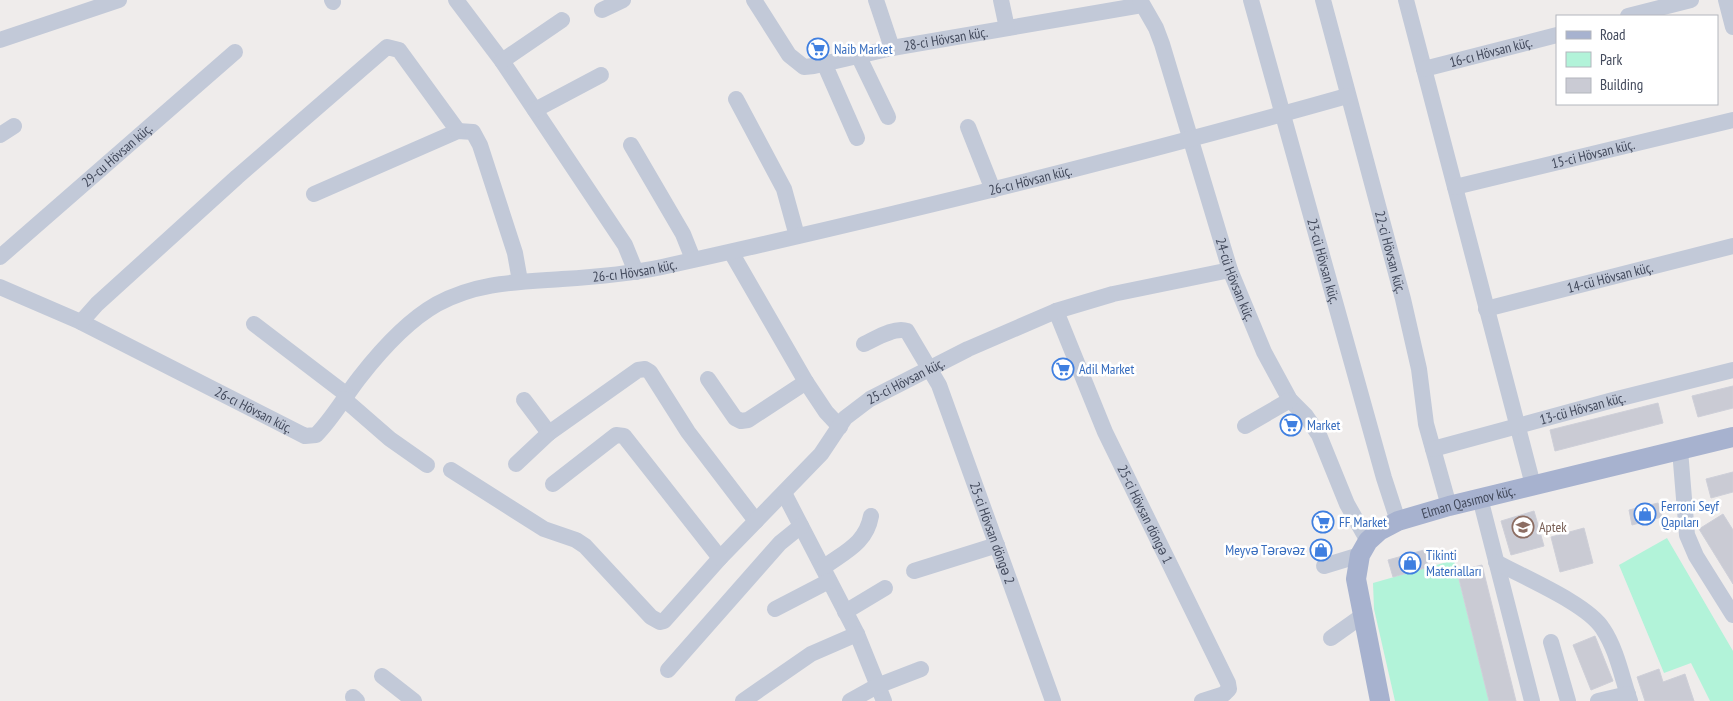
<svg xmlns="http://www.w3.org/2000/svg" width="1733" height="701" viewBox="0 0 1733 701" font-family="'PT Sans Narrow',sans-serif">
	<rect width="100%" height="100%" fill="#efeceb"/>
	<g fill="#b2f3d9">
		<polygon points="1667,538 1733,651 1733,701 1710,701 1691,663 1664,673 1619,565"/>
		<polygon points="1454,560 1489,701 1395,701 1374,609 1373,583"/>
	</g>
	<g fill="#cacbd4" stroke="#cecfd8">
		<polygon points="1733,386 1733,408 1698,417 1692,396"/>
		<polygon points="1658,403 1663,423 1555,451 1550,430"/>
		<polygon points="1733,472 1733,492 1711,498 1706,479"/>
		<polygon points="1658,503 1662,517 1632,525 1629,510"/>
		<polygon points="1534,511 1544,546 1511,555 1501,521"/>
		<polygon points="1723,514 1733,530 1733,584 1699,529"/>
		<polygon points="1584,528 1593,563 1560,572 1551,537"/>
		<polygon points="1424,550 1429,567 1393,577 1388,560"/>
		<polygon points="1482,565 1516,701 1489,701 1457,571"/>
		<polygon points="1595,636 1613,681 1591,690 1573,645"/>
		<polygon points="1659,669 1663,682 1685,674 1694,701 1645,701 1637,677"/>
	</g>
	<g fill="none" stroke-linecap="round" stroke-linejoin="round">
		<g stroke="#c2c9d8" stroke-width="16">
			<polyline points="332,0 333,2"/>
			<polyline points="456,0 502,61 625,245 636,272"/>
			<path id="s1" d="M754,0L789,55L804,67L814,66L892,48L1142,5"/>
			<polyline points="876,0 892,48"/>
			<polyline points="1001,0 1007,28"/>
			<path id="s2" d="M1140,0L1156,28L1162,44L1230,270L1264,352L1290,400L1306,416L1319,435L1347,504L1368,541"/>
			<path id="s3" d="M1251,0L1384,478L1398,521"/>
			<path id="s4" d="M1323,0L1403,299L1419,369L1426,424L1449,506"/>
			<polyline points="1406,0 1533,485"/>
			<polyline points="1726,0 1733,27"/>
			<polyline points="602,10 623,0"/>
			<polyline points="1628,16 1691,0"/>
			<polyline points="0,40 119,0"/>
			<polyline points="858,55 888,117"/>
			<polyline points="502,61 562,20"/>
			<polyline points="824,63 857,138"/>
			<path id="s5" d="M1424,69L1557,35"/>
			<polyline points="736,99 784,189 797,236"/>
			<polyline points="535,110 601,75"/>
			<polyline points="968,127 993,190"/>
			<polyline points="0,135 14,126"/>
			<polyline points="631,145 683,234 693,259"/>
			<path id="s6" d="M1455,187L1733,120"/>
			<polyline points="314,194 458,131 473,132 480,145 515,253 520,281"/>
			<polyline points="731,252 806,382 826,412 840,427"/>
			<path id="s7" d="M0,257L235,52"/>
			<path id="s8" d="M0,287L81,322L305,436L316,435C333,418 345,396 360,377C381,350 407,321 437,304C477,282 518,282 562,279C596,277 629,274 662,267C892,216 1120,160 1347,96"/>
			<path id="s9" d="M1486,309L1733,246"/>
			<path id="s10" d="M1056,311L1105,432L1228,683L1229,689L1224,694L1202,701"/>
			<polyline points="81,322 97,304 237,177 387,47 399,50 458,131"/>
			<polyline points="254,324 347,395"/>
			<path id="s11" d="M864,344C875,339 895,326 907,331L939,385L1053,701"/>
			<polyline points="708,379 735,418 741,421 748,420 806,382"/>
			<polyline points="344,399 390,439 427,465"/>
			<polyline points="524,400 549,433"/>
			<polyline points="1245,426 1290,400"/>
			<path id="s12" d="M1433,449L1613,400L1733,370"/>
			<polyline points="1680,450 1687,535 1696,556 1733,615"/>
			<polyline points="516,464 549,433 638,370 645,369 650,372 688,432 756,521"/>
			<path id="s13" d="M451,470L544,529L576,540L585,546L651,617L660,622L664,621L720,558L821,454L845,418L870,399L968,349L1056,311L1113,294L1230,270"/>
			<polyline points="553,484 616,435 624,436 720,558"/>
			<polyline points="784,493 857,634 884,701"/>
			<polyline points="1480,498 1532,701"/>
			<path d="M1496,562C1523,577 1588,604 1603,629C1617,650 1622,678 1630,701"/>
			<polyline points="1324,566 1360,555"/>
			<path d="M823,568C844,552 866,544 871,516"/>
			<polyline points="914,571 997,545"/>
			<polyline points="775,609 829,581"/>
			<polyline points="845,612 885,588"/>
			<polyline points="1331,638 1362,616"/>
			<polyline points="1551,642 1568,701"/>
			<polyline points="668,670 780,543 801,526"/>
			<polyline points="382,676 414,701"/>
			<polyline points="353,697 357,701"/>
			<polyline points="743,701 811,654 857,634"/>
			<polyline points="850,701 877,686 921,669"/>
			<polyline points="1598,701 1628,694"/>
		</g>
		<path stroke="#a7b2cf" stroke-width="20" id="s14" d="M1380,701L1356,579L1360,555L1368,541L1379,531L1398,521L1449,506L1733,437"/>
	</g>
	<defs>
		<g id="supermarket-ring" transform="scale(1.125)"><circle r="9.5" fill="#fff" stroke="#3f7fe0" stroke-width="1.5"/><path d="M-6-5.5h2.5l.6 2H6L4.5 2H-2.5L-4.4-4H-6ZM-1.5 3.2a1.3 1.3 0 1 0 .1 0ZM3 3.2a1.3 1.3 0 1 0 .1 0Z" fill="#3f7fe0"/></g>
		<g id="shop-ring" transform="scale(1.125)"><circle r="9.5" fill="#fff" stroke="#3f7fe0" stroke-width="1.5"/><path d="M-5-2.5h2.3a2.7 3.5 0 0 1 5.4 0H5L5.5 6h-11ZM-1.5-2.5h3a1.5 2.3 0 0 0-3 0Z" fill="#3f7fe0"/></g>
		<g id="school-ring" transform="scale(1.125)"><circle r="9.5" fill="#fff" stroke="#8d6e63" stroke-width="1.5"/><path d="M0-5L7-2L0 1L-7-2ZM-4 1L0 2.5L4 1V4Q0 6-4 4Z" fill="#8d6e63"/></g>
	</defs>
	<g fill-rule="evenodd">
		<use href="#supermarket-ring" x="818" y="49"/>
		<use href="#supermarket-ring" x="1063" y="369"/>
		<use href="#supermarket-ring" x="1291" y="425"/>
		<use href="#shop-ring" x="1645" y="514"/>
		<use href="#supermarket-ring" x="1323" y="522"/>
		<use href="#school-ring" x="1523" y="527"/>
		<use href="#shop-ring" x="1321" y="550"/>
		<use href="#shop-ring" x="1410" y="563"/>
	</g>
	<g text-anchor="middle" stroke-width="5" stroke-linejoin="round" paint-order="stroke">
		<g font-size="14" fill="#42495b" stroke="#fff">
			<text dy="5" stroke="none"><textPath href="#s1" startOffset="229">28-ci Hövsan küç.</textPath></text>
			<text dy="5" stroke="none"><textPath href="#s5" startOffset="69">16-cı Hövsan küç.</textPath></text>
			<text dy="5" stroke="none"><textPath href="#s6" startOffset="142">15-ci Hövsan küç.</textPath></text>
			<text dy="5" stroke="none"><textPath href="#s7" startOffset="155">29-cu Hövsan küç.</textPath></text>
			<text dy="5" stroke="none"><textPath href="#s8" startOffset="1138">26-cı Hövsan küç.</textPath></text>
			<text dy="5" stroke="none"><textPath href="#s4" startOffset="261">22-ci Hövsan küç.</textPath></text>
			<text dy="5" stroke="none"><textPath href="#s3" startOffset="271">23-cü Hövsan küç.</textPath></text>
			<text dy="5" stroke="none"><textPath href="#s8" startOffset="732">26-cı Hövsan küç.</textPath></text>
			<text dy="5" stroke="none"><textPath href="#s9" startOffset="128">14-cü Hövsan küç.</textPath></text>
			<text dy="5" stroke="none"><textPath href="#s2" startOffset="296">24-cü Hövsan küç.</textPath></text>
			<text dy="5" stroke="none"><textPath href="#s13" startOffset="610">25-ci Hövsan küç.</textPath></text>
			<text dy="5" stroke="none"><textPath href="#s12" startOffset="155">13-cü Hövsan küç.</textPath></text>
			<text dy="5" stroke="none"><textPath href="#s8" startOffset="282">26-cı Hövsan küç.</textPath></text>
			<text dy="5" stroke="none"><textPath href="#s14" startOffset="274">Elman Qasımov küç.</textPath></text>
			<text dy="5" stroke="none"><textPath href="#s10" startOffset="222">25-ci Hövsan döngə 1</textPath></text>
			<text dy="5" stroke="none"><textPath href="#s11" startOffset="266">25-ci Hövsan döngə 2</textPath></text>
		</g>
		<g font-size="14" fill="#366cbe" stroke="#fff" text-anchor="start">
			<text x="834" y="54">Naib Market</text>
			<text x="1079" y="374">Adil Market</text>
			<text x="1307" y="430">Market</text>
			<text x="1661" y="511">Ferroni Seyf<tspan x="1661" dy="16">Qapıları</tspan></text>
			<text x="1339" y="527">FF Market</text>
			<text x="1305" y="555" text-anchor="end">Meyvə Tərəvəz</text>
			<text x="1426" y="560">Tikinti<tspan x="1426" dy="16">Materialları</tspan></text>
		</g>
		<g font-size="14" fill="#785e54" stroke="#fff" text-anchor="start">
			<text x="1539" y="532">Aptek</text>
		</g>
	</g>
	<rect x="1556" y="15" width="162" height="90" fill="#ffffff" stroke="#b3b6bd"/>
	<rect x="1566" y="31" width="25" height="8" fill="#a7b2cf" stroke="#b3b6bd"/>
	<text x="1600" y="40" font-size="15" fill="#42495b">Road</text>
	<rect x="1566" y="52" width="25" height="15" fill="#b2f3d9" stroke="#b3b6bd"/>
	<text x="1600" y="65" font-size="15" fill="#42495b">Park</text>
	<rect x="1566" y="78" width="25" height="15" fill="#cacbd4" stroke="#b3b6bd"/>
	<text x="1600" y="90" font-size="15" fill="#42495b">Building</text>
</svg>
